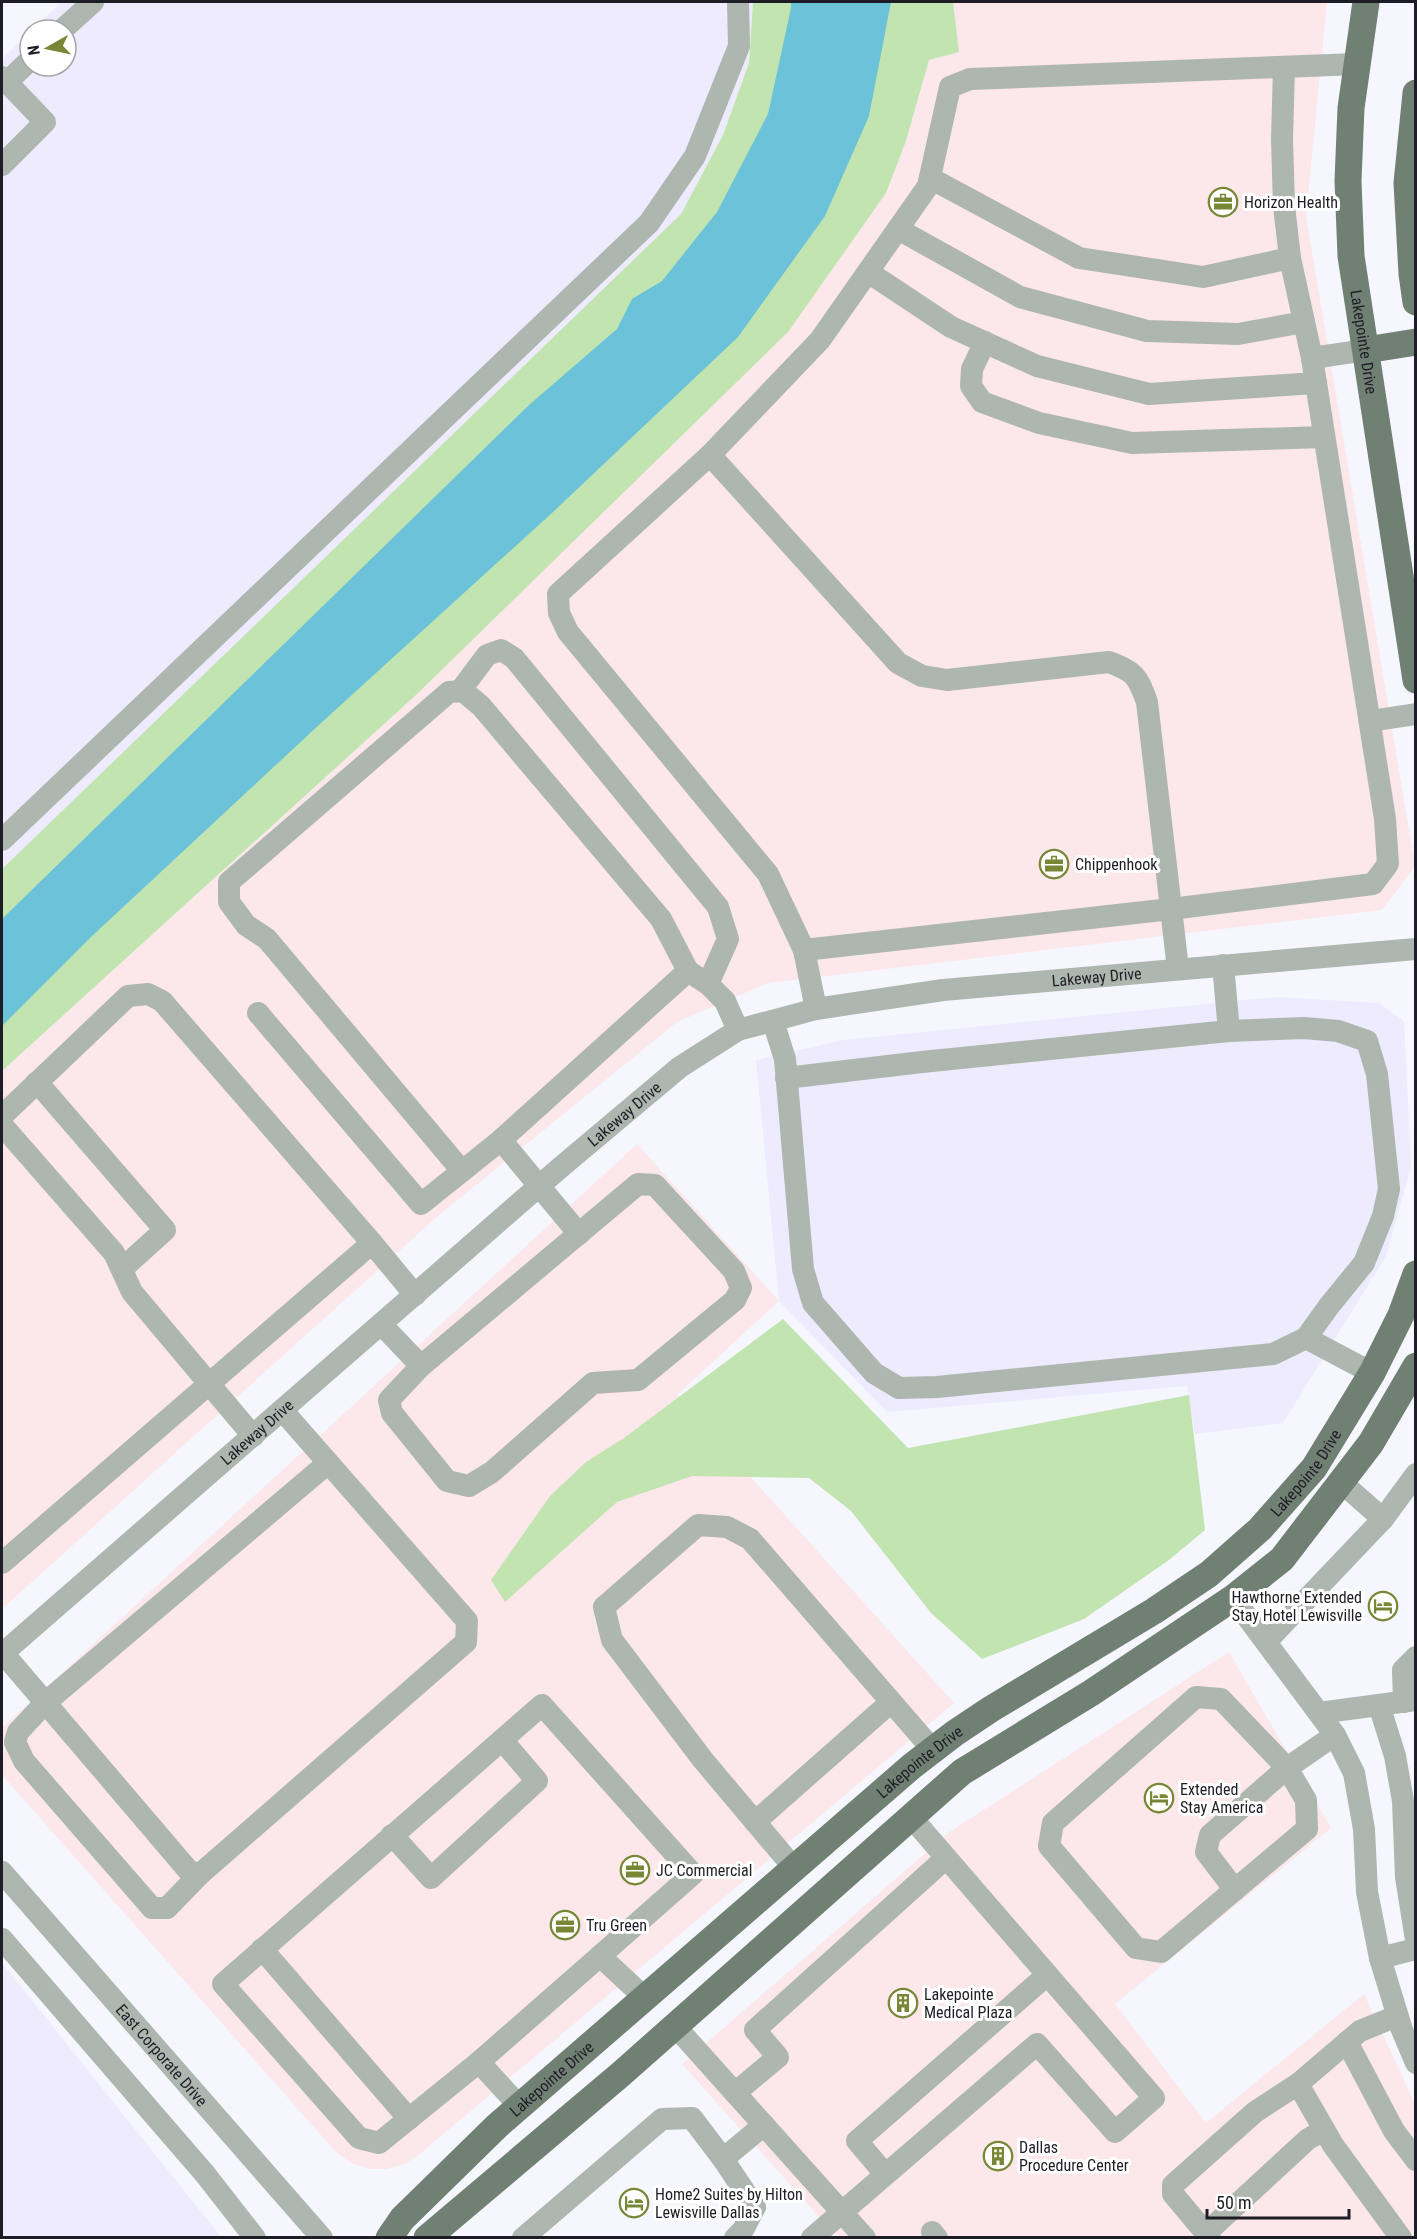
<svg xmlns="http://www.w3.org/2000/svg" width="1417" height="2239" viewBox="0 0 1417 2239" font-family="'Roboto Condensed',sans-serif">
	<rect width="100%" height="100%" fill="#f6f6ff"/>
	<g fill="#fce7ea">
		<polygon points="953,2 1327,2 1306,216 1415,866 1382,910 768,983 677,1022 439,1215 2,1609 2,1071 416,695 886,193 906,141 929,60 958,52"/>
		<polygon points="637,1144 779,1301 677,1395 954,1703 421,2153 406,2163 388,2169 369,2169 351,2163 336,2152 2,1775 2,1728"/>
		<polygon points="1229,1652 1331,1828 1115,2004 1206,2123 1364,1994 1415,2104 1415,2237 837,2237 682,2064 951,1831"/>
	</g>
	<g fill="#edebfd">
		<polygon points="62,2 753,2 749,63 723,135 681,214 2,869 2,59 30,32 30,66 66,66 66,30 32,30"/>
		<polygon points="1276,997 1379,1003 1404,1021 1411,1167 1386,1256 1283,1423 1195,1434 1187,1386 887,1412 779,1301 756,1060 843,1040"/>
		<polygon points="2,1963 221,2237 2,2237"/>
	</g>
	<g fill="#c1e4b0">
		<polygon points="753,2 953,2 959,52 929,60 906,141 886,193 788,332 416,695 2,1071 2,869 681,214 723,135 749,63"/>
		<polygon points="783,1319 908,1448 1189,1395 1205,1530 1169,1560 1084,1619 982,1659 931,1613 851,1511 809,1478 692,1476 617,1502 505,1602 491,1580 550,1496 586,1462 624,1438"/>
	</g>
	<polygon fill="#6bc2d9" points="791,2 891,2 869,116 825,216 738,337 553,512 321,723 92,936 2,1026 2,919 529,405 617,329 632,299 662,281 717,212 768,114 791,8"/>
	<g fill="none" stroke-linecap="round" stroke-linejoin="round">
		<g stroke="#adb6af" stroke-width="22">
			<polyline points="62,30 93,2"/>
			<polyline points="2,77 45,122 2,165"/>
			<polyline points="7,82 30,60"/>
			<polyline points="930,178 1079,258 1203,277 1290,258"/>
			<polyline points="898,229 1020,297 1147,331 1238,334 1304,322"/>
			<polyline points="868,272 951,327 1037,366 1149,394 1316,383"/>
			<polyline points="985,342 972,369 971,386 982,402 1039,423 1132,443 1324,437"/>
			<polyline points="1312,358 1366,350"/>
			<path d="M710,455L898,663L922,676L947,680L1109,662C1135,672 1137,675 1147,702L1178,969"/>
			<polyline points="460,691 487,655 501,650 514,658 718,907 728,939 708,984"/>
			<polyline points="1370,721 1416,714"/>
			<polyline points="2,840 649,223 695,156 739,46 738,2"/>
			<polyline points="804,950 1171,909 1373,884 1388,864 1385,819 1312,358 1290,258 1284,206 1282,139 1284,67"/>
			<polyline points="1223,965 1229,1031"/>
			<polyline points="816,1009 804,950 768,874 568,632 559,613 558,594 710,455 820,340 928,186 950,87 970,79 1357,64"/>
			<polyline points="258,1013 421,1204 501,1140 579,1234"/>
			<polyline points="773,1021 785,1059 803,1269 813,1303 874,1373 899,1388 937,1387 1273,1354 1306,1338 1372,1373"/>
			<polyline points="786,1078 922,1062 1229,1031 1304,1028 1338,1031 1367,1041 1377,1074 1389,1189 1383,1216 1364,1263 1329,1306 1306,1338"/>
			<polyline points="37,1082 165,1230 122,1269"/>
			<polyline points="2,1116 128,996 148,994 162,1001 372,1243 2,1563"/>
			<polyline points="2,1125 114,1253 132,1292 253,1436"/>
			<polyline points="501,1140 688,971"/>
			<polyline points="462,1171 267,939 246,925 229,902 229,882 449,692 463,691 481,706 661,919 688,971 708,984 725,1001 738,1030"/>
			<polyline points="372,1243 415,1295"/>
			<polyline points="381,1324 421,1366 389,1400 392,1413 447,1481 469,1486 492,1472 593,1383 638,1380 735,1300 741,1288 734,1271 655,1185 638,1184 421,1366"/>
			<polyline points="1342,1483 1383,1519"/>
			<polyline points="1233,1598 1335,1735 1354,1773 1364,1829 1367,1892 1380,1958 1402,2030 1416,2063"/>
			<polyline points="1266,1642 1383,1519 1416,1474"/>
			<polyline points="3,1653 188,1870 199,1875 466,1642 467,1621 282,1410"/>
			<path id="s1" d="M2,1654L561,1167L680,1067L738,1030L816,1009L943,990L1416,949"/>
			<polyline points="1404,1702 1403,1670 1416,1657"/>
			<polyline points="1379,1705 1395,1756 1403,1801 1406,1877 1416,1940"/>
			<polyline points="1319,1713 1416,1700"/>
			<polyline points="755,1822 891,1702"/>
			<polyline points="392,1835 431,1878 537,1781 502,1740"/>
			<polyline points="794,1868 703,1760 612,1640 604,1607 698,1525 727,1527 750,1539 933,1750"/>
			<path id="s2" d="M2,1872L322,2238"/>
			<polyline points="199,1875 167,1908 152,1908 24,1761 15,1742 18,1732 45,1703 328,1463"/>
			<polyline points="1235,1890 1206,1852 1210,1835 1287,1768 1306,1800 1307,1829 1161,1952 1136,1948 1049,1846 1053,1823 1196,1697 1221,1699 1287,1768 1335,1735"/>
			<polyline points="2,1939 205,2174 255,2238"/>
			<polyline points="262,1949 409,2119"/>
			<polyline points="1380,1958 1416,1949"/>
			<polyline points="675,2026 865,2238"/>
			<polyline points="1347,2042 1394,2131 1416,2160"/>
			<polyline points="479,2062 600,1956"/>
			<polyline points="1298,2084 1333,2145 1401,2238"/>
			<polyline points="735,2093 778,2057 755,2030 946,1858"/>
			<polyline points="520,2107 479,2062 379,2143 359,2138 223,1984 542,1705 693,1874 600,1956 645,1998"/>
			<polyline points="885,2174 857,2141 1047,1975"/>
			<polyline points="932,2232 937,2238"/>
			<polyline points="1206,2233 1308,2139 1324,2130"/>
			<polyline points="523,2238 662,2119 692,2118 723,2159"/>
			<polyline points="735,2238 743,2230 755,2207 723,2159 764,2125"/>
			<polyline points="812,2238 1037,2044 1115,2132 1154,2098 911,1817"/>
			<polyline points="1210,2238 1173,2194 1173,2185 1255,2112 1298,2084 1360,2031 1397,2016"/>
		</g>
		<g stroke="#708073" stroke-width="27">
			<path id="s3" d="M1366,2L1351,108L1348,181L1351,256L1416,680"/>
			<polyline points="1416,93 1407,183 1412,274 1416,302"/>
			<polyline points="1366,350 1416,342"/>
			<path id="s4" d="M389,2238L402,2219L497,2126L912,1766L955,1733L991,1709L1154,1611L1209,1574L1260,1529L1314,1468L1372,1373L1401,1315L1416,1274"/>
			<polyline points="427,2238 621,2074 962,1772 1091,1693 1233,1598 1282,1559 1371,1443 1416,1366"/>
		</g>
	</g>
	<defs>
		<g id="office-ring" transform="scale(1.5)"><circle r="9.5" fill="#fff" stroke="#788736" stroke-width="1.5"/><path d="M-6-3h4V-5.5h4V-3h4V5H-6ZM-1-4.5V-3h2v-1.5ZM-6 0V1H6V0Z" fill="#788736"/></g>
		<g id="hotel-ring" transform="scale(1.5)"><circle r="9.5" fill="#fff" stroke="#788736" stroke-width="1.5"/><path d="M-6-4.5h1.5V1H6V5H4.5V3h-9V5H-6ZM-4 0a1.8 1.8 0 1 1 3.6 0ZM.5 0V-2.5h3Q6-2.5 6 0Z" fill="#788736"/></g>
		<g id="building-ring" transform="scale(1.5)"><circle r="9.5" fill="#fff" stroke="#788736" stroke-width="1.5"/><path d="M-4-6H4V6H1V3H-1V6H-4ZM-2.5-4.3h1.7v1.8h-1.7ZM.8-4.3h1.7v1.8H.8ZM-2.5-1h1.7V.8h-1.7ZM.8-1h1.7V.8H.8Z" fill="#788736"/></g>
	</defs>
	<g fill-rule="evenodd">
		<use href="#office-ring" x="1223" y="202"/>
		<use href="#office-ring" x="1054" y="864"/>
		<use href="#hotel-ring" x="1383" y="1606"/>
		<use href="#hotel-ring" x="1159" y="1798"/>
		<use href="#office-ring" x="635" y="1870"/>
		<use href="#office-ring" x="565" y="1925"/>
		<use href="#building-ring" x="903" y="2003"/>
		<use href="#building-ring" x="998" y="2156"/>
		<use href="#hotel-ring" x="634" y="2203"/>
	</g>
	<g text-anchor="middle" stroke-width="6" stroke-linejoin="round" paint-order="stroke">
		<g font-size="16" fill="#1e1d25" stroke="#fff" text-anchor="start">
			<text x="1244" y="208">Horizon Health</text>
			<text x="1075" y="870">Chippenhook</text>
			<text x="1362" y="1603" text-anchor="end">Hawthorne Extended<tspan x="1362" dy="18">Stay Hotel Lewisville</tspan></text>
			<text x="1180" y="1795">Extended<tspan x="1180" dy="18">Stay America</tspan></text>
			<text x="656" y="1876">JC Commercial</text>
			<text x="586" y="1931">Tru Green</text>
			<text x="924" y="2000">Lakepointe<tspan x="924" dy="18">Medical Plaza</tspan></text>
			<text x="1019" y="2153">Dallas<tspan x="1019" dy="18">Procedure Center</tspan></text>
			<text x="655" y="2200">Home2 Suites by Hilton<tspan x="655" dy="18">Lewisville Dallas</tspan></text>
		</g>
		<g font-size="16" fill="#1e1d25" stroke="#fff">
			<text dy="6" stroke="none"><textPath href="#s3" startOffset="342">Lakepointe Drive</textPath></text>
			<text dy="6" stroke="none"><textPath href="#s1" startOffset="1329">Lakeway Drive</textPath></text>
			<text dy="6" stroke="none"><textPath href="#s1" startOffset="824">Lakeway Drive</textPath></text>
			<text dy="6" stroke="none"><textPath href="#s1" startOffset="338">Lakeway Drive</textPath></text>
			<text dy="6" stroke="none"><textPath href="#s4" startOffset="1200">Lakepointe Drive</textPath></text>
			<text dy="6" stroke="none"><textPath href="#s4" startOffset="714">Lakepointe Drive</textPath></text>
			<text dy="6" stroke="none"><textPath href="#s2" startOffset="243">East Corporate Drive</textPath></text>
			<text dy="6" stroke="none"><textPath href="#s4" startOffset="228">Lakepointe Drive</textPath></text>
		</g>
	</g>
	<rect width="1417" height="2239" fill="none" stroke="#1e1d25" stroke-width="6"/>
	<g transform="translate(48 48) rotate(261)"><circle r="28" fill="#ffffff" stroke="#a5a5a8" stroke-width="1.5"/>
	<path d="M0-4.5L10 22L0 15L-10 22Z" fill="#788736"/>
	<text y="-9" font-size="16" font-weight="bold" text-anchor="middle" fill="#1e1d25">N</text>
	</g>
	<path d="M1207 2209v9h142v-9" fill="none" stroke="#1e1d25" stroke-width="3"/>
	<text x="1216" y="2209" font-size="18" fill="#1e1d25" stroke="#ffffff" stroke-width="4.5" paint-order="stroke">50 m</text>
</svg>
